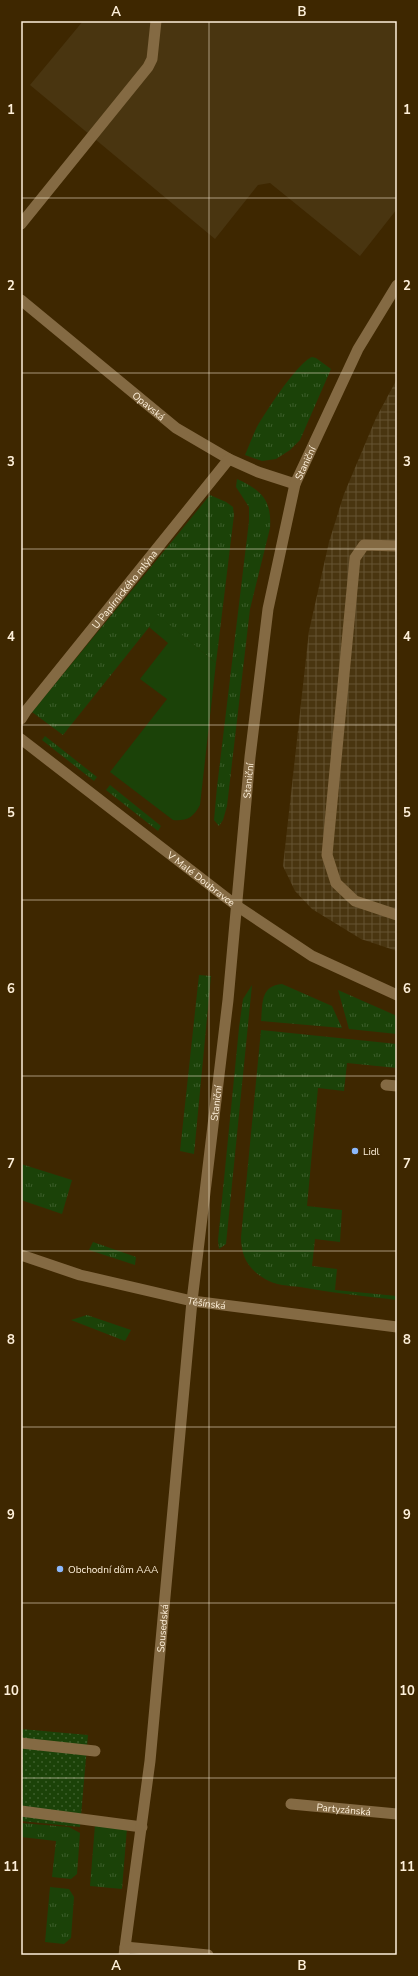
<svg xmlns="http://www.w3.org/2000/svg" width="418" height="1976" viewBox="0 0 418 1976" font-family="'Nunito Sans',sans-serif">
	<defs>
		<pattern id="industrial-grid" width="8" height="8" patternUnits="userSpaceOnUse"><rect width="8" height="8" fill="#493510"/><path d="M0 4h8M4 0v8" fill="none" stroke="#645332"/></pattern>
		<pattern id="grass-tufts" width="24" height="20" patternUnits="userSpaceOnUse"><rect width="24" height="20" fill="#1b4208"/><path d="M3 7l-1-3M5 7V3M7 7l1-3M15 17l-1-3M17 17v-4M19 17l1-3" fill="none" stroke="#3d5e2b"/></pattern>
		<pattern id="park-dots" width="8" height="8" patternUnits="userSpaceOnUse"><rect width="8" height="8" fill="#1b4208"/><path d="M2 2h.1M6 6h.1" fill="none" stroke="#3d5e2b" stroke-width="1.8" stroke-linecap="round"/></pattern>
	</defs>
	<rect width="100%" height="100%" fill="#3e2700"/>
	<polygon fill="#493510" points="83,21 397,21 397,209 360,256 270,183 258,185 215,239 30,85"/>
	<polygon fill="url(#industrial-grid)" points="397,379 397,951 361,939 312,909 295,891 283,866 309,631 329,542 344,494 376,418"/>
	<g fill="url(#grass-tufts)">
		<path d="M312,357L316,358L331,369L300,440L290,450L276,459L262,461L245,455C249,446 252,437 256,429C264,414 298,362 312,357Z"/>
		<path d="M237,479C261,490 272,500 270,528L250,609L227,806L223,820L219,826L214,820L217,787L249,521V507L236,487Z"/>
		<polygon points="210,495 226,502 233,507 234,515 216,663 158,616 63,735 32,712"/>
		<polygon points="45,736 97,777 94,781 42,740"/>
		<polygon points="110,785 161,826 158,831 106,790"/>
		<polygon points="199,975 211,976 194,1154 180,1151"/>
		<path d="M282,984L332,1006L342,1028L261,1021C263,1003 260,986 282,984Z"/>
		<polygon points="252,985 226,1244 219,1249 218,1240 239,1028 243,999"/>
		<polygon points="338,990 397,1016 397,1034 349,1029"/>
		<path d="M261,1030L397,1044V1068L347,1063L344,1091L318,1088L307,1206L342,1210L340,1242L315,1239L312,1266L337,1269L335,1290L397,1296V1300C365,1296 332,1293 300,1287C289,1286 275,1285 265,1279C248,1269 241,1256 241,1237Z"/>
		<polygon points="21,1164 72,1180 62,1214 21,1200"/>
		<polygon points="93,1242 136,1257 135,1265 89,1250"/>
		<polygon points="87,1315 131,1330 125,1341 71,1320"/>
		<polygon points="21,1823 69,1827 80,1833 77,1874 71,1879 52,1877 56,1841 21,1837"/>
		<polygon points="95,1825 127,1828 122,1889 90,1886"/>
		<polygon points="50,1887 69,1889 74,1897 71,1938 64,1944 45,1942"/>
	</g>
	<polygon fill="url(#park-dots)" points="21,1729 88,1735 80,1827 21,1821"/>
	<path fill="#1b4208" d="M158,615L216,663L200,805C193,818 187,821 173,820L110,772L167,699L140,679L168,643L149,627Z"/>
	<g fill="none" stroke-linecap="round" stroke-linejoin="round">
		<g stroke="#846a43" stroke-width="11">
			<polyline points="21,224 148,67 152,59 156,21"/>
			<polyline points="397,546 364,545 355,558 327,855 336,883 355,901 397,915"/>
			<polyline points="386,1085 397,1086"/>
		</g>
		<g stroke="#846a43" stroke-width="11">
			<polyline points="21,1743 95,1751"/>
			<polyline points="21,1811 142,1827"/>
		</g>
		<g stroke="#846a43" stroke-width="11">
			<path id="s1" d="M21,300L176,428L229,459L258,472L295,484"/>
			<path id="s2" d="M21,719L26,711L229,459"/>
			<path id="s3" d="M21,739L237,906L312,956L397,995"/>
			<path id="s4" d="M291,1804L397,1814"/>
			<polyline points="125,1947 208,1955"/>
			<path id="s5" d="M124,1955L150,1761L192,1301L228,1000L250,757L268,609L295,484L358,349L397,285"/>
		</g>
		<path stroke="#846a43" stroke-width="11" id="s6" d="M21,1255L80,1275L192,1301L397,1327"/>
	</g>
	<path fill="none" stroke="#fef0da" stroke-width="1" stroke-opacity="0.55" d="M209,21V1955M21,198H397M21,373H397M21,549H397M21,725H397M21,900H397M21,1076H397M21,1251H397M21,1427H397M21,1603H397M21,1778H397"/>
	<g fill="#8cb9fc" stroke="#3e2700" stroke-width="1.5">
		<circle cx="355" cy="1151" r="4"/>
		<circle cx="60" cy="1569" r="4"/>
	</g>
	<g text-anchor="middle" stroke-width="3.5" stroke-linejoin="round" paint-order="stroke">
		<g font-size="10" fill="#fef0da" stroke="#3e2700">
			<text dy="4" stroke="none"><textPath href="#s1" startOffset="166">Opavská</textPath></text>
			<text dy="4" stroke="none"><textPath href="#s5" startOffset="1505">Staniční</textPath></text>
			<text dy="4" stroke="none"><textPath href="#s2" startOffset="166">U Papírnického mlýna</textPath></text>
			<text dy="4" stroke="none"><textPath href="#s5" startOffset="1181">Staniční</textPath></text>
			<text dy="4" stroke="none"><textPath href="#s3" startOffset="228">V Malé Doubravce</textPath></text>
			<text dy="4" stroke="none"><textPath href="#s5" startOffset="857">Staniční</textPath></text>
			<text dy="4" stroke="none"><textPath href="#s6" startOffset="192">Těšínská</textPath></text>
			<text dy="4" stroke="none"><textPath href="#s5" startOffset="329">Sousedská</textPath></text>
			<text dy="4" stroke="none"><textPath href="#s4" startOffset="53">Partyzánská</textPath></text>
		</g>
		<g font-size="10" fill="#fef0da" stroke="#3e2700" text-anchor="start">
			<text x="363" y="1155">Lidl</text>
			<text x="68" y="1573">Obchodní dům AAA</text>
		</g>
	</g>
	<rect width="418" height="1976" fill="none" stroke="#3e2700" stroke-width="44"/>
	<rect x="22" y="22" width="374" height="1932" fill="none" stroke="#fef0da" stroke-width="1.5"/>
	<g font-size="13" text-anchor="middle" font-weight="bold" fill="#fef0da">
		<text x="116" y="16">A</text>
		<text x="302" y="16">B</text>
		<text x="11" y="114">1</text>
		<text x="407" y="114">1</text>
		<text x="11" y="290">2</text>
		<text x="407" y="290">2</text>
		<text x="11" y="466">3</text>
		<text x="407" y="466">3</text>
		<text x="11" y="641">4</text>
		<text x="407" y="641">4</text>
		<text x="11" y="817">5</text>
		<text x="407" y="817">5</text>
		<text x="11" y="993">6</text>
		<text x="407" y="993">6</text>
		<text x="11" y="1168">7</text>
		<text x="407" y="1168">7</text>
		<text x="11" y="1344">8</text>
		<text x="407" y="1344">8</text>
		<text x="11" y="1519">9</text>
		<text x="407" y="1519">9</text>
		<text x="11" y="1695">10</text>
		<text x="407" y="1695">10</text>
		<text x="11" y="1871">11</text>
		<text x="407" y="1871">11</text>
		<text x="116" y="1970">A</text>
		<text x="302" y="1970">B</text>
	</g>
</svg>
